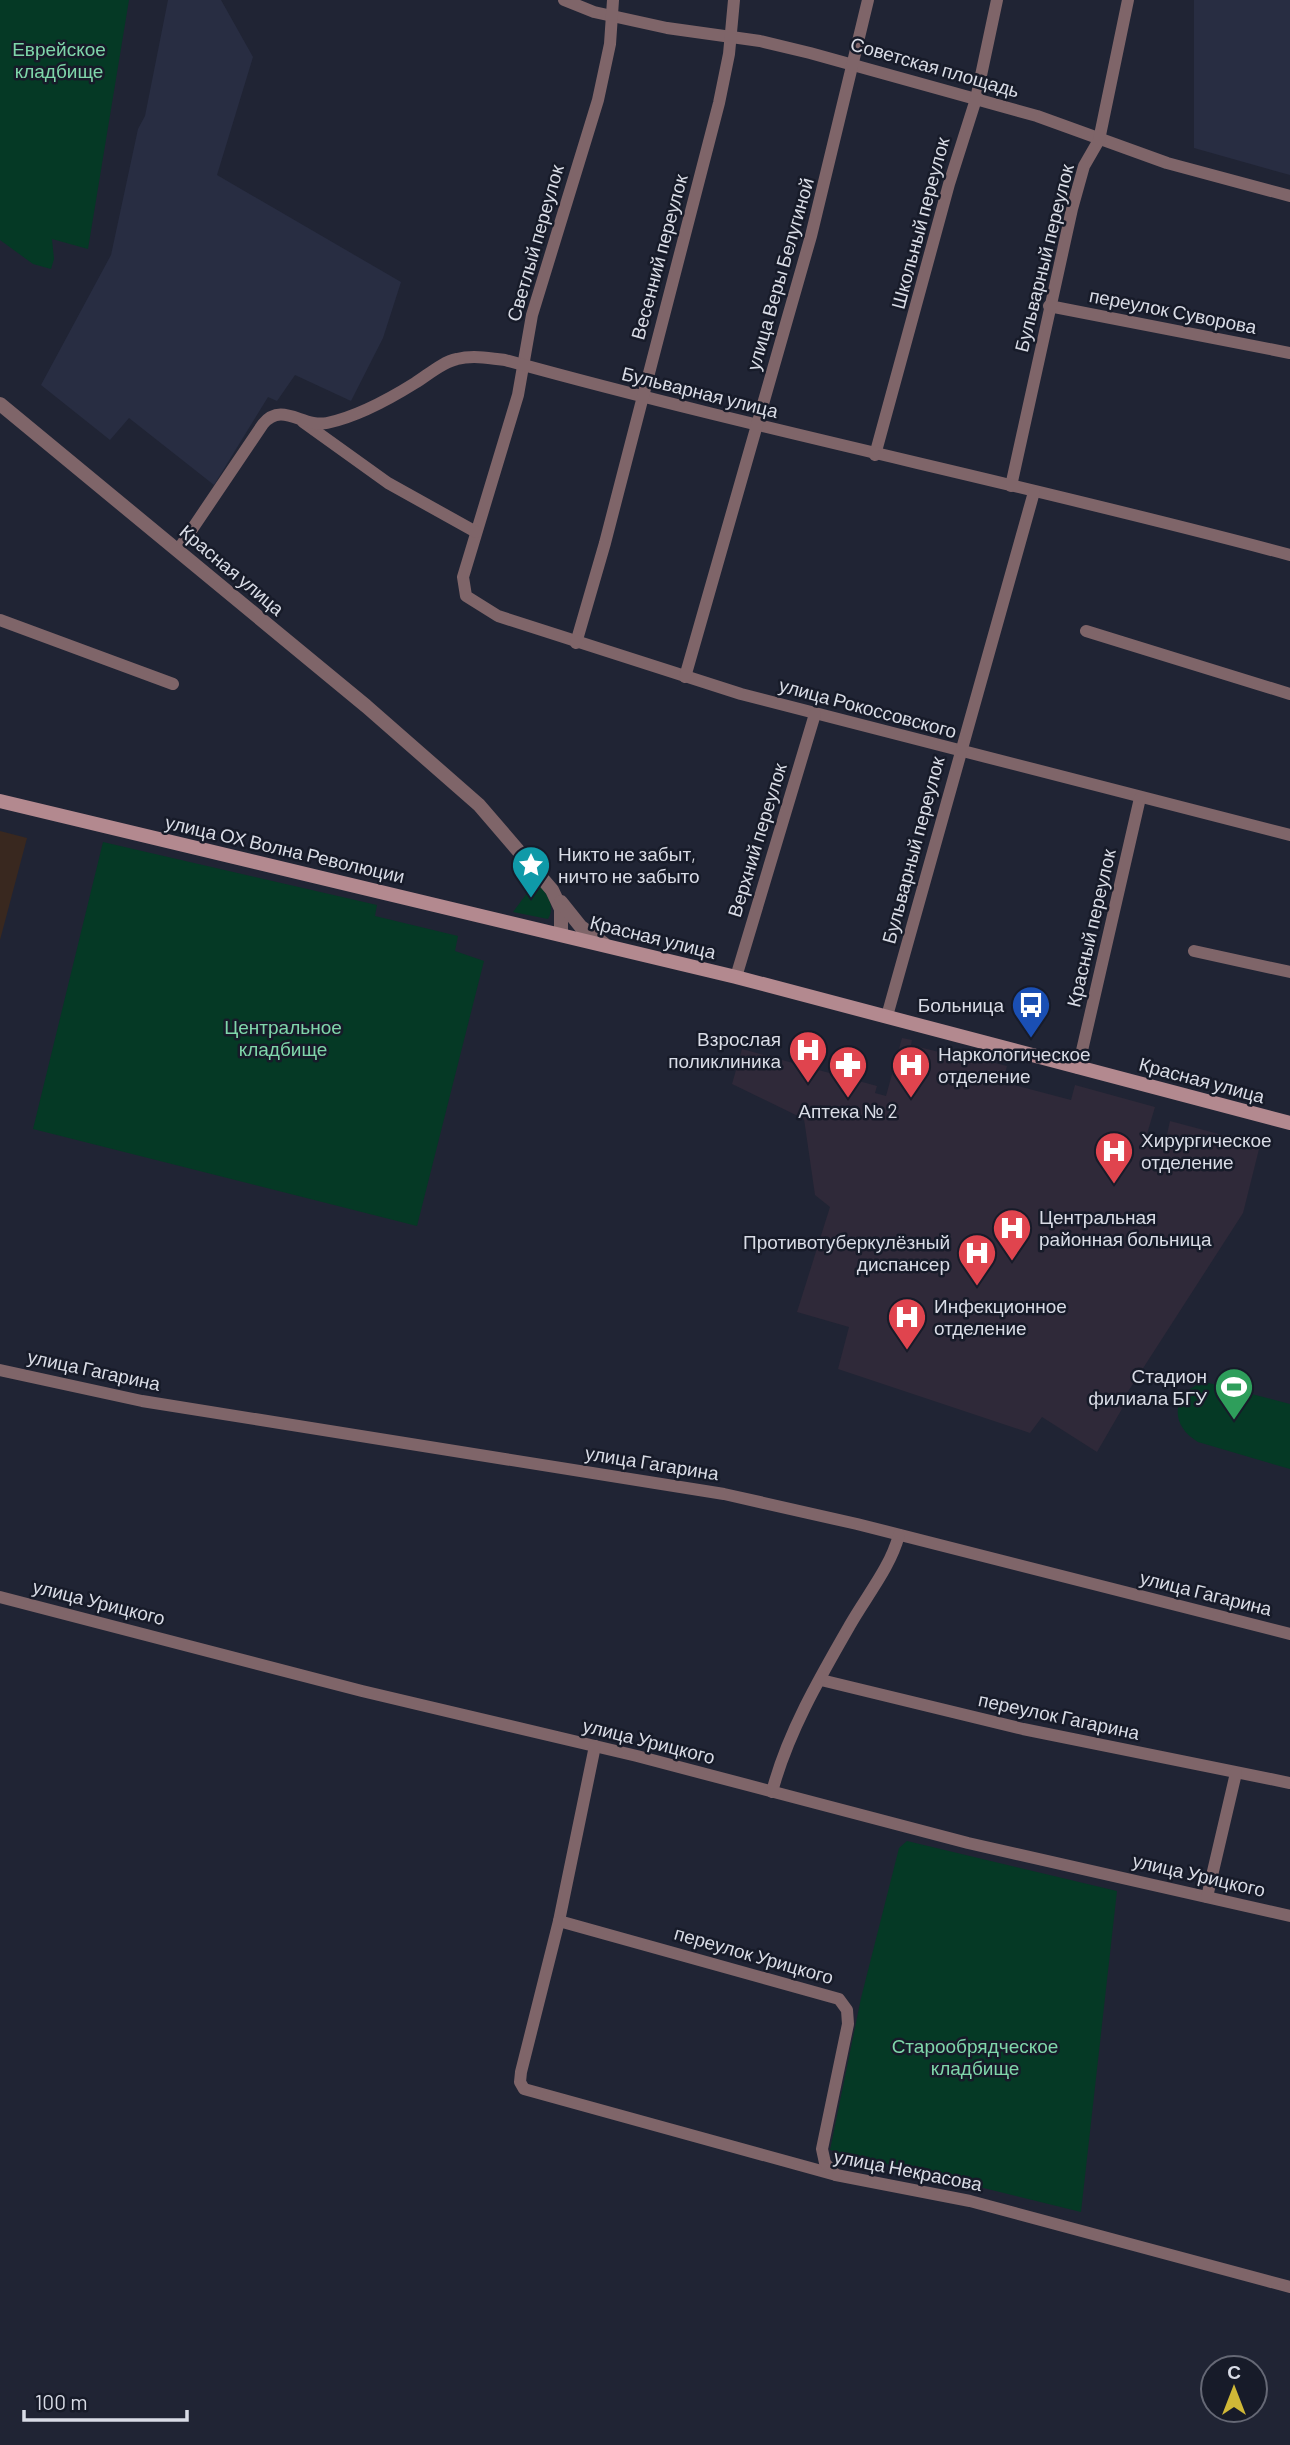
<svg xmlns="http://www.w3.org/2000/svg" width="1290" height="2445" viewBox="0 0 1290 2445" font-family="Barlow,sans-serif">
	<rect width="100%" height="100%" fill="#202434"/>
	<polygon fill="#39281f" points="0,831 27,838 0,940"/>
	<g fill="#282d42">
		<polygon points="168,0 221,0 253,57 217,175 401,282 383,338 351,401 295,375 277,401 268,397 214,485 129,418 110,440 41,385 111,255 138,129 145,116"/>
		<polygon points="1194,0 1290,0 1290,175 1194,148"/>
	</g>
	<polygon fill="#2f2939" points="902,1038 912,1040 911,1045 951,1055 952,1052 1007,1066 1003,1082 1071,1100 1075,1085 1155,1107 1147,1134 1166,1139 1170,1121 1260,1145 1243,1213 1120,1404 1123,1407 1097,1452 1042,1417 1030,1433 838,1369 849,1327 797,1312 830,1207 815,1195 804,1119 732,1084 742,1049 877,1086 875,1093 886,1096"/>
	<g fill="#053925">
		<polygon points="0,0 129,0 88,249 52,239 54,259 51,269 33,264 0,240"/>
		<polygon points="103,842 377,905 375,916 458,936 455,951 484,961 417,1226 33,1129"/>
		<path d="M536,881C545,892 557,905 548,919L513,912Z"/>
		<path d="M1205,1382L1290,1404V1469L1198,1442C1168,1425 1172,1391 1205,1382Z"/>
		<polygon points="907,1841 1117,1891 1081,2212 830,2150 861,1998 899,1848"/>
	</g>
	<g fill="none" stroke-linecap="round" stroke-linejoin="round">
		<g stroke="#7f6569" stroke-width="12">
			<polyline points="564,0 594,12 667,28 760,41 810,53 1037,116 1167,163 1290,196"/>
			<polyline points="613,0 610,44 598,100 532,315 518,395 463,577 466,596 498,616 741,694 1290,835"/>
			<polyline points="1049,306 1290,353"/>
			<polyline points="303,422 388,483 476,532"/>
			<polyline points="875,455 949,184 976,99 997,0"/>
			<polyline points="1011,486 1072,209 1084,166 1099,140 1128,0"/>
			<path d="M178,550L263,424C282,401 303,428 327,423C356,417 391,398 415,383C428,375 442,362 457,359C472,355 490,358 505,360C765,432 1030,485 1290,555"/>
			<polyline points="0,620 173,684"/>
			<polyline points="1086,631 1290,694"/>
			<polyline points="576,643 605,543 719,103 729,54 734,0"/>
			<polyline points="685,677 811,236 868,0"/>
			<polyline points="1194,951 1290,972"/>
			<polyline points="736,977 815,714"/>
			<polyline points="887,1016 1034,492"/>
			<polyline points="1078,1068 1140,798"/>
			<polyline points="0,1370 142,1401 724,1494 857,1524 1290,1634"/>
			<polyline points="0,1597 362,1691 637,1756 968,1843 1290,1916"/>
			<polyline points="821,1680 1023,1729 1290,1783"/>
			<polyline points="595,1746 559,1921 521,2072 520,2082 524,2089 836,2175 970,2201 1290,2287"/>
			<path d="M772,1792C787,1734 820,1677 850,1625C867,1595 890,1568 899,1535"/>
			<polyline points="1207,1897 1236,1773"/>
			<polyline points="559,1921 839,1999 847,2010 848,2024 822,2149 825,2163 836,2175"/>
		</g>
		<g stroke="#7f6569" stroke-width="14">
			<polyline points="0,404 366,706 479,805 552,890 561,909 561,934"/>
			<polyline points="561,902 581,927 604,944"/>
		</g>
		<polyline stroke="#b3898f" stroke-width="14" points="0,801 736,977 1290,1123"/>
	</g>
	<defs>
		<g id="sight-pin" transform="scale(2.0125)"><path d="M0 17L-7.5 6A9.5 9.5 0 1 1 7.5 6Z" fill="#0f9aa8" stroke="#171b29"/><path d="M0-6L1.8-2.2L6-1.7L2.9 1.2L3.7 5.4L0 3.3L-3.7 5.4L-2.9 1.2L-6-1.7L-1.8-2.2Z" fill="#fff"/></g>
		<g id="bus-pin" transform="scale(2.0125)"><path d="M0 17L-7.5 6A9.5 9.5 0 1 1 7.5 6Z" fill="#1a4fb4" stroke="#171b29"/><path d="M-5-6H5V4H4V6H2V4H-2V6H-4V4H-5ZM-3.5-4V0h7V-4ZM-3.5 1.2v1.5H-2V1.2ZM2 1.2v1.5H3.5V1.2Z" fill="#fff"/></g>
		<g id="hospital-pin" transform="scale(2.0125)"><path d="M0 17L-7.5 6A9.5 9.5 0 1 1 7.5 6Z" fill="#e0444e" stroke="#171b29"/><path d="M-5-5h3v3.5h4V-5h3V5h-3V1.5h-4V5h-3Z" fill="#fff"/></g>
		<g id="pharmacy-pin" transform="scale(2.0125)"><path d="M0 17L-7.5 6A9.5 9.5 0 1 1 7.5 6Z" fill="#e0444e" stroke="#171b29"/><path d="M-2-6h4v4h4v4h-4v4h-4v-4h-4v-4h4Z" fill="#fff"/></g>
		<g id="stadium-pin" transform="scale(2.0125)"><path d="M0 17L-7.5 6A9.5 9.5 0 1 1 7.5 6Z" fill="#2e9e5b" stroke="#171b29"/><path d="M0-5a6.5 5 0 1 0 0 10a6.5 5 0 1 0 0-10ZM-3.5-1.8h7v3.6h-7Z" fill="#fff"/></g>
	</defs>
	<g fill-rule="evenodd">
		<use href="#sight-pin" x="531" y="865"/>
		<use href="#bus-pin" x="1031" y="1005"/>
		<use href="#hospital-pin" x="808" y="1050"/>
		<use href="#pharmacy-pin" x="848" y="1065"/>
		<use href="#hospital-pin" x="911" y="1065"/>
		<use href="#hospital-pin" x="1114" y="1151"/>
		<use href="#hospital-pin" x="1012" y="1228"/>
		<use href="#hospital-pin" x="977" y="1253"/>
		<use href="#hospital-pin" x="907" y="1317"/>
		<use href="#stadium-pin" x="1234" y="1387"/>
	</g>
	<g text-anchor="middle" stroke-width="5" stroke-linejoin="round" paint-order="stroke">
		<g font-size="19" fill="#7fd6aa" stroke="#171b29">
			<text x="59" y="56">Еврейское<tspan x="59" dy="22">кладбище</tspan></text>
			<text x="283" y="1034">Центральное<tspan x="283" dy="22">кладбище</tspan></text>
			<text x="975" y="2053">Старообрядческое<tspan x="975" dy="22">кладбище</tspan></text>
		</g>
		<g font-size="19" fill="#d9dce6" stroke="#171b29">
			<text transform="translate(935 67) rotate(16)" y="7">Советская площадь</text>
			<text transform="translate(920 223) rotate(-75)" y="7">Школьный переулок</text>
			<text transform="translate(535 243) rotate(-74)" y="7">Светлый переулок</text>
			<text transform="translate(659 257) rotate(-75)" y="7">Весенний переулок</text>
			<text transform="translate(1044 258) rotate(-76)" y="7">Бульварный переулок</text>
			<text transform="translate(780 274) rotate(-74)" y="7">улица Веры Белугиной</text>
			<text transform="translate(1173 311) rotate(11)" y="7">переулок Суворова</text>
			<text transform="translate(700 392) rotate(14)" y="7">Бульварная улица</text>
			<text transform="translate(232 570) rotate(40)" y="7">Красная улица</text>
			<text transform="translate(868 708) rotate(15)" y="7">улица Рокоссовского</text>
			<text transform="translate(757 840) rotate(-73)" y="7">Верхний переулок</text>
			<text transform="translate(285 849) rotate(13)" y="7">улица ОХ Волна Революции</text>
			<text transform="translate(913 850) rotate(-75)" y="7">Бульварный переулок</text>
			<text transform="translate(1091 928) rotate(-77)" y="7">Красный переулок</text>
			<text transform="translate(653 937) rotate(14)" y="7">Красная улица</text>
			<text transform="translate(1202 1080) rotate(15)" y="7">Красная улица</text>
			<text transform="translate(94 1370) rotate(12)" y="7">улица Гагарина</text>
			<text transform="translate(652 1463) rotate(9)" y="7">улица Гагарина</text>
			<text transform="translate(1206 1593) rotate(14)" y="7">улица Гагарина</text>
			<text transform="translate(99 1602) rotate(14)" y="7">улица Урицкого</text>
			<text transform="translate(1059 1716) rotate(12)" y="7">переулок Гагарина</text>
			<text transform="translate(649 1741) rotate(14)" y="7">улица Урицкого</text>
			<text transform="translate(1199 1875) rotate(13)" y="7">улица Урицкого</text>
			<text transform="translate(754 1955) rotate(16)" y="7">переулок Урицкого</text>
			<text transform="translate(908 2170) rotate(11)" y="7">улица Некрасова</text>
		</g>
		<g font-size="19" fill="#d9dce6" stroke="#171b29" text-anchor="start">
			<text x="558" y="861">Никто не забыт,<tspan x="558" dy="22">ничто не забыто</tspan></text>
			<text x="1004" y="1012" text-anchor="end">Больница</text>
			<text x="781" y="1046" text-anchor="end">Взрослая<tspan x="781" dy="22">поликлиника</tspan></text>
			<text x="938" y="1061">Наркологическое<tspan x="938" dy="22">отделение</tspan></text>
			<text x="848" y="1118" text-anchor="middle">Аптека № 2</text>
			<text x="1141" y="1147">Хирургическое<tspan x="1141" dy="22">отделение</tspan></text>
			<text x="1039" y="1224">Центральная<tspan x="1039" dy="22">районная больница</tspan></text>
			<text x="950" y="1249" text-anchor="end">Противотуберкулёзный<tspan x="950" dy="22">диспансер</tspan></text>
			<text x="934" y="1313">Инфекционное<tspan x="934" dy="22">отделение</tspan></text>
			<text x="1207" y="1383" text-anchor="end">Стадион<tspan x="1207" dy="22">филиала БГУ</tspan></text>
		</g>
	</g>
	<g transform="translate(1234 2389)"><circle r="33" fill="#171b29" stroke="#656875" stroke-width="2"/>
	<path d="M0-5L12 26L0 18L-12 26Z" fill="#d0b837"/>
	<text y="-10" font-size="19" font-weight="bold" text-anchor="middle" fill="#d9dce6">С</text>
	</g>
	<path d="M24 2410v10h163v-10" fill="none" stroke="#d9dce6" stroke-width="3.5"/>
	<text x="35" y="2410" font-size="21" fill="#d9dce6" stroke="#171b29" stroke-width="5" paint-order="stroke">100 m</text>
</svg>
